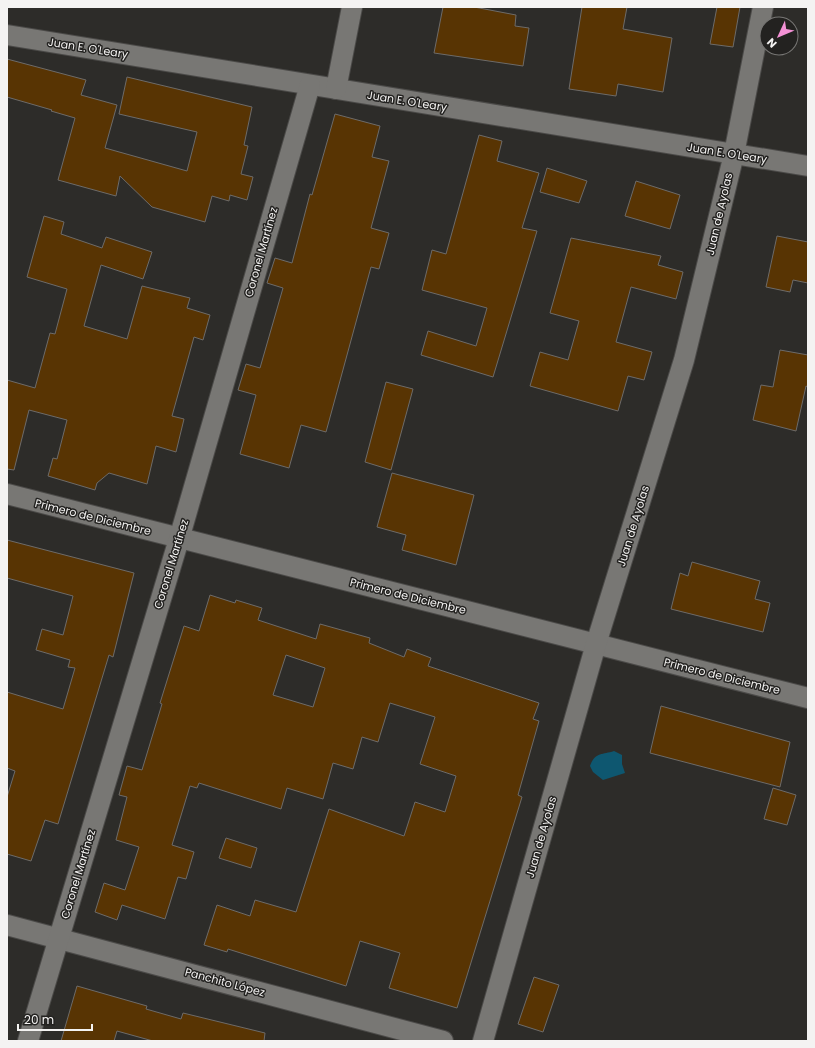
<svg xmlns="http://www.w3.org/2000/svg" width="815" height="1048" viewBox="0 0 815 1048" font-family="Poppins,sans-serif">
	<rect width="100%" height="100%" fill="#2d2c29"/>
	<path fill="#0e5770" d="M614,751L622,755V764L625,773L603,780L593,772L590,766C595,752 602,755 614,751Z"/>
	<g fill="#583403" stroke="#6d6b69" fill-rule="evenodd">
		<polygon points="443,7 474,7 516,15 515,26 529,28 523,66 434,53"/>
		<polygon points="582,7 627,7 623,29 672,38 663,92 618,84 616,96 569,89"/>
		<polygon points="717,7 740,7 733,47 710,44"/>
		<polygon points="7,59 86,80 81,95 117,105 105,148 187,171 197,132 119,114 127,77 252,107 244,145 248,146 241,174 253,177 247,200 230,195 229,201 212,196 205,222 152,207 120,176 116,196 58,180 75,118 51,111 52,110 7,97"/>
		<polygon points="335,114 380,126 372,157 389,161 371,228 389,233 379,269 371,267 326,432 301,425 289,468 240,454 256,395 238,390 246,364 260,368 283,288 267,283 275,258 292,263 310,194 312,195"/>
		<polygon points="479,135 502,141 497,161 539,173 522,228 537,231 493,377 421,355 428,331 476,346 487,308 422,290 432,250 446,254"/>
		<polygon points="547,168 587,181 579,203 540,192"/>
		<polygon points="636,181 680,195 670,229 625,216"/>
		<polygon points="44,216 64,222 61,234 102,248 106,237 152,252 143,279 101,265 84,326 127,339 142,286 190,298 187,308 210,315 203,340 194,337 172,416 184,419 176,452 156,446 147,484 109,473 97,483 95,490 48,476 53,458 57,459 67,420 29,410 14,470 7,469 7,380 35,388 50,333 55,334 67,289 27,277"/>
		<polygon points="777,236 808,242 808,283 793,280 790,292 766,287"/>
		<polygon points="571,238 661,256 658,265 683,272 676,299 631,287 616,342 652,352 644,380 628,376 618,411 530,386 540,352 568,360 579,321 550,313"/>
		<polygon points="780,350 808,355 808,387 806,386 796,431 753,420 761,385 773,387"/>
		<polygon points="386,382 413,389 391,470 365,462"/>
		<polygon points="392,473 474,495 456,565 402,550 406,535 377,527"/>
		<polygon points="7,540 134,573 113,657 109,655 58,824 45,820 31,861 7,854 7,797 15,771 7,768 7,692 63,709 75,668 68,667 70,660 36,650 42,629 63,635 73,596 7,578"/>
		<polygon points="692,562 760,581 755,599 770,603 763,632 671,609 680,573 688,576"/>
		<path d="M210,595L235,603L236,600L262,608L258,620L316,639L320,624L370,638L369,643L404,657L407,649L431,658L428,666L539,703L533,719L539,721L518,795L522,797L457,1008L389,988L400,953L360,941L346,986L228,949L227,952L204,945L217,905L250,916L255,900L296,912L329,809L404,836L415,802L445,812L456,776L420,764L435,717L390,703L378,742L362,737L353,769L333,763L323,799L287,788L281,809L199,783L197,788L190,786L172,845L194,852L186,879L178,877L165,919L122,905L117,920L95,912L104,883L125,890L139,847L116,840L127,797L119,795L127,766L142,770L162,704L160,703L184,626L199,631ZM286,655L325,668L313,707L273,695Z"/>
		<polygon points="661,706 790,742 780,787 650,753"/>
		<polygon points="773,788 796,795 787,825 764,819"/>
		<polygon points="226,838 257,848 251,868 219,858"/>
		<polygon points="534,977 559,985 543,1032 518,1024"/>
		<polygon points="77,986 147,1006 146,1009 181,1019 183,1013 265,1033 264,1041 153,1041 117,1031 114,1041 61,1041"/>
	</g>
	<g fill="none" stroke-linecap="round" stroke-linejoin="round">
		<g stroke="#4b4a48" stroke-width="22">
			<g id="street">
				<polyline points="7,35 808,166"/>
				<polyline points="336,89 352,7"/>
				<polyline points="7,494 808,698"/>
				<polyline points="7,925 443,1041"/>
				<polyline points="28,1041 179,539 310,85"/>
				<polyline points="483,1041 596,644 684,360 734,154 763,7"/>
			</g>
		</g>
		<use href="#street" stroke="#787774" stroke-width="20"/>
	</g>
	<g text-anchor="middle" stroke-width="3" stroke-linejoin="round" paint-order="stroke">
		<g font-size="11" fill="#f4f3f2" stroke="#232220">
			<text transform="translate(88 48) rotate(9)" y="4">Juan E. O'Leary</text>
			<text transform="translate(407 101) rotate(9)" y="4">Juan E. O'Leary</text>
			<text transform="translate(727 153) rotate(9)" y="4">Juan E. O'Leary</text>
			<text transform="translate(719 214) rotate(-77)" y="4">Juan de Ayolas</text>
			<text transform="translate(261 252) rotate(-74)" y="4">Coronel Martínez</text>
			<text transform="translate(93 517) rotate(14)" y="4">Primero de Diciembre</text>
			<text transform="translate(633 526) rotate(-73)" y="4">Juan de Ayolas</text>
			<text transform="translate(171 564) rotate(-73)" y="4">Coronel Martínez</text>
			<text transform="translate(408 596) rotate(14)" y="4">Primero de Diciembre</text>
			<text transform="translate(722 676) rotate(14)" y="4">Primero de Diciembre</text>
			<text transform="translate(541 837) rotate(-74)" y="4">Juan de Ayolas</text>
			<text transform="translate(78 874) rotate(-73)" y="4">Coronel Martínez</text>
			<text transform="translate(225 982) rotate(15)" y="4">Panchito López</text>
		</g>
	</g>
	<rect width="815" height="1048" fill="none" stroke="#f4f3f2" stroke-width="16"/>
	<g transform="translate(779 36) rotate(226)"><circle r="19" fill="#232220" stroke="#777674"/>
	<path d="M0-3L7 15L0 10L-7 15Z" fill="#f391d5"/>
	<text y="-6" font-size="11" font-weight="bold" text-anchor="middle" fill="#f4f3f2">N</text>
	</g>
	<path d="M18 1024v6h74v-6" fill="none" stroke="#f4f3f2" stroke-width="2"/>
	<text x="24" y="1024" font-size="12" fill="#f4f3f2" stroke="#232220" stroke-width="3" paint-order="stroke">20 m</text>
</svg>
